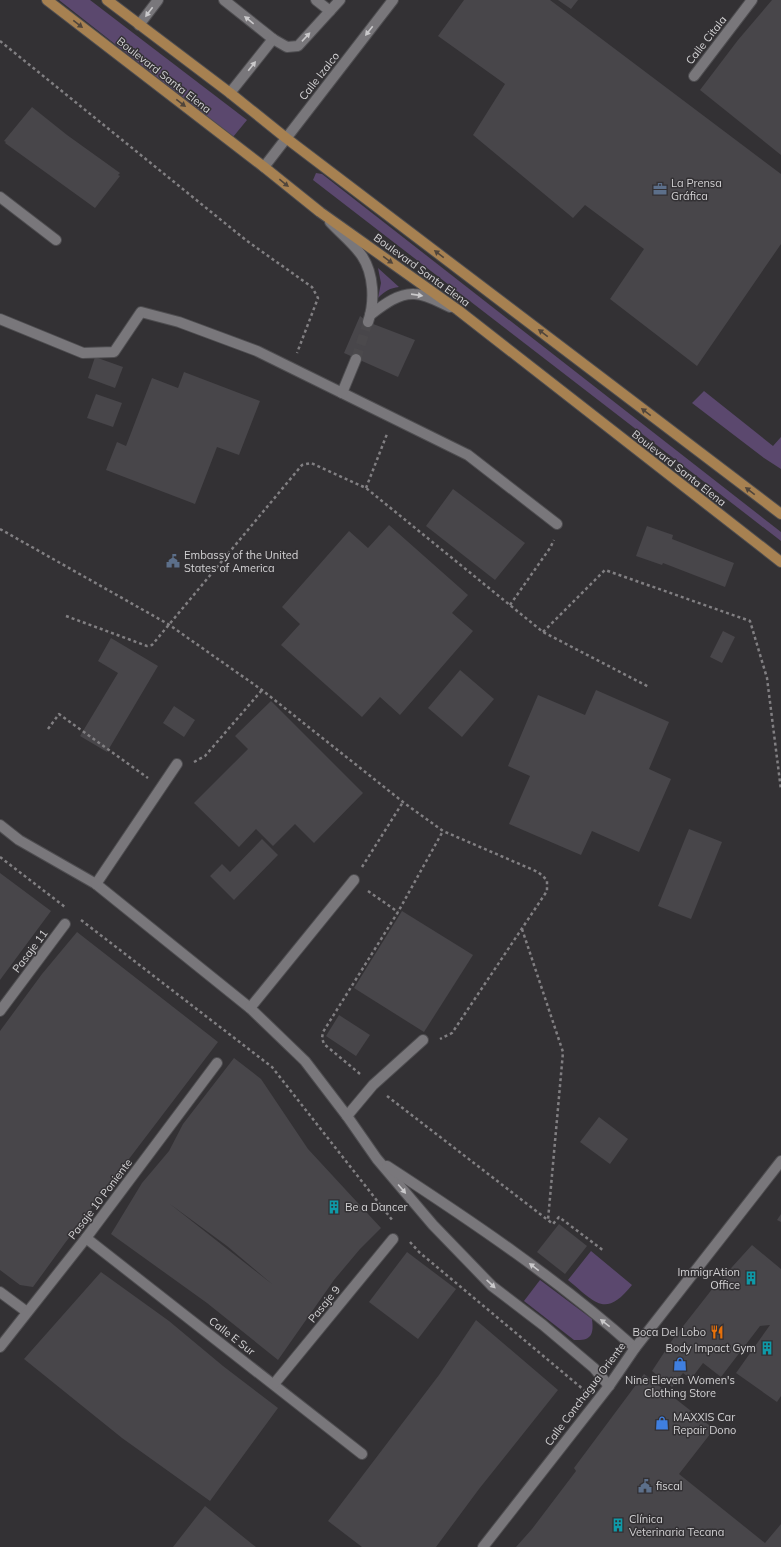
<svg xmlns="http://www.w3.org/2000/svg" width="781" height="1547" viewBox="0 0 781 1547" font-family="Mulish,sans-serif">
	<rect width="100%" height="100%" fill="#333134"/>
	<g fill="#5b486e">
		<polygon points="59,0 90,0 247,120 233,137"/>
		<polygon points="316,173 322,174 781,532 781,541 313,180"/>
		<path d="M378,268L399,287C390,288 385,291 378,298L381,283Z"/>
		<polygon points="704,391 773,446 781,437 781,469 764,458 692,403"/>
		<path d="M591,1251L632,1285C605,1319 595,1302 568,1280Z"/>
		<path d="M540,1280L592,1319C594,1335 591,1341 574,1340L524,1301Z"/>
	</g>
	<g fill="#48464a" fill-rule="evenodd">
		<polygon points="464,0 550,0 781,174 781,244 697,366 610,299 644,249 585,205 573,218 473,135 505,84 438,36"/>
		<polygon points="558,0 578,0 571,9"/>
		<polygon points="772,0 781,0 781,155 700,90 738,40"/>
		<polygon points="32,107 67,135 120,173 118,175 120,176 95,208 5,143 6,142 4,141"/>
		<polygon points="360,316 368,322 415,340 398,377 344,353"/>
		<polygon points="95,357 123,367 115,388 88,378"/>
		<polygon points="184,372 260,401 239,455 217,447 195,504 106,470 117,442 126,446 152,378 178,388"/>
		<polygon points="96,394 122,403 113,427 87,418"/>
		<polygon points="453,489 525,543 495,580 426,526"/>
		<polygon points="389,525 468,595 452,613 473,631 400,715 380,697 362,717 281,645 300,624 282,607 349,531 368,548"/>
		<polygon points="647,526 673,535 672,539 734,563 725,587 663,563 662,565 636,556"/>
		<polygon points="723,631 735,637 722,663 710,657"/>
		<polygon points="111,638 158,666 107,752 80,736 118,673 98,661"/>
		<polygon points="460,670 494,699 462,737 428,708"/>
		<polygon points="596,690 669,722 649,769 671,779 639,852 592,831 581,855 509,824 530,776 508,766 538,695 585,715"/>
		<polygon points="271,701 363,793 314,843 295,824 273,846 256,829 239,847 194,803 248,749 235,736"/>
		<polygon points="174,706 195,720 184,737 163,723"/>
		<polygon points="689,829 722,842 691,919 658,906"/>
		<polygon points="262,839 278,855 234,900 210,876 222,864 230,872"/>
		<polygon points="0,873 51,911 0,980"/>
		<polygon points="402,911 473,955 424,1032 354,988"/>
		<polygon points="77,932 218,1042 65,1243 33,1287 20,1285 0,1270 0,1031 42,974"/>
		<polygon points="339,1015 370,1035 356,1056 326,1036"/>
		<path d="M234,1058L261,1079L308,1149L381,1228L360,1249L334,1280L278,1360L207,1303L111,1234L142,1183L169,1151L183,1124ZM170,1204L227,1246L272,1284Z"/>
		<polygon points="599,1117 628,1139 610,1164 580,1142"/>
		<polygon points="781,1214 781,1222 777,1220"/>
		<polygon points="559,1224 587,1246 565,1274 537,1252"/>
		<polygon points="752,1245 781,1269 781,1396 777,1402 736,1373 770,1325 760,1326 721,1377 703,1363 691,1379 683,1373 672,1387 652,1371 673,1339 713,1288"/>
		<polygon points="407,1252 456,1289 418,1339 369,1302"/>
		<polygon points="101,1272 169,1321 223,1366 278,1408 210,1501 122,1438 24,1359"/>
		<polygon points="476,1320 558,1390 479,1489 436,1547 362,1547 328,1521 439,1375"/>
		<polygon points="644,1374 714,1429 679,1474 765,1543 781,1524 781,1547 516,1547 532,1529 576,1471 574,1468"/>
		<polygon points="205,1506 252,1544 256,1547 173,1547"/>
	</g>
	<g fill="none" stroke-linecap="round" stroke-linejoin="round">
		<polyline stroke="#4b494c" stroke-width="10" stroke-dasharray="10 5" stroke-linecap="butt" points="356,359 368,322"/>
		<g stroke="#4e4d50" stroke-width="12">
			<g id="minor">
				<polyline points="224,0 273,39 287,47 298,46 340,0"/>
				<polyline points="316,0 330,11"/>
				<polyline points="139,25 158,0"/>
				<polyline points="694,76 752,0"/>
				<polyline points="230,93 273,39"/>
				<polyline points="264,167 393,0"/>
				<polyline points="0,197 56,240"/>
				<path d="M330,222C340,233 354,244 362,256C374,274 375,302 368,322"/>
				<path d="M370,315C382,306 398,293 414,294C426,294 439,302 450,307"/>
				<polyline points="0,319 83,353 114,352 141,312 179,322 257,351 468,455 557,524"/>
				<polyline points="342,393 356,359"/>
				<polyline points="0,825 19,840 96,884 250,1008 305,1061 347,1116 377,1159 433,1225 492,1286 543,1325 594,1368 609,1386"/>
				<polyline points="96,884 177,764"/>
				<polyline points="250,1008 354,880"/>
				<polyline points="0,1011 65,924"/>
				<polyline points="347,1116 373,1085 423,1040"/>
				<path d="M387,1166C473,1222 559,1280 635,1348"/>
				<polyline points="86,1238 362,1454"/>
				<polyline points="0,1292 27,1312"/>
				<polyline points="0,1347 86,1238 217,1063"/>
				<polyline points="274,1384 393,1239"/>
				<polyline points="483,1547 609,1386 635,1348 781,1161"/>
			</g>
		</g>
		<g stroke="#4e4d50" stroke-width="12">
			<g id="major">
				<polyline points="47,0 264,167 320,212 458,310 781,562"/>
				<polyline points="107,0 230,93 286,138 781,514"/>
			</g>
		</g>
		<g stroke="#817f82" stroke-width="2.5" stroke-dasharray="3 3" stroke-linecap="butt">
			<polyline points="0,41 247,241 312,287 318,298 297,353"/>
			<polyline points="366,488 387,434"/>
			<polyline points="0,529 168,624 262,690 403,802 443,831 538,872 547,880 547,891 452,1033 440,1039"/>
			<polyline points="510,605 550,548 554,540"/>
			<polyline points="66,616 147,646 152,645 302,465 311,463 366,488 543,632 649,687"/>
			<polyline points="543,632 605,570 750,621 767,678 781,790"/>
			<polyline points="48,729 59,714 148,778"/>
			<polyline points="194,762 205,756 262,690"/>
			<polyline points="0,857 65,907"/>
			<polyline points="362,867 403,802"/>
			<polyline points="368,891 398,912"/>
			<polyline points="81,920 272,1067 393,1221"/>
			<polyline points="522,929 563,1052 548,1220"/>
			<polyline points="360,1074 324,1044 322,1038 323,1032 398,912 443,831"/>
			<polyline points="387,1096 553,1224 559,1217 604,1251"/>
			<polyline points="410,1242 419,1252 584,1390"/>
		</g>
		<use href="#minor" stroke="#79777b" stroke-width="10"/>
		<use href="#major" stroke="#a78151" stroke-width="10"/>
	</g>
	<defs><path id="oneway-solid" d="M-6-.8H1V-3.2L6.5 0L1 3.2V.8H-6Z"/></defs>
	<g fill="#cac9cb">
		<use href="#oneway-solid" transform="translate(149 12) rotate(127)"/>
		<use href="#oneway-solid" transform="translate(249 20) rotate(-141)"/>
		<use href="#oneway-solid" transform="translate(369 31) rotate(128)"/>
		<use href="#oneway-solid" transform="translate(306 37) rotate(-47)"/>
		<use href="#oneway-solid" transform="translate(252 66) rotate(-51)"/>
		<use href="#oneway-solid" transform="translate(417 295) rotate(8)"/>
		<use href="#oneway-solid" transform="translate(402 1189) rotate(50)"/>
		<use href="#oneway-solid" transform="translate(534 1267) rotate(-143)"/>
		<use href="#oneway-solid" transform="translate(491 1284) rotate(43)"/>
		<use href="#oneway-solid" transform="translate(605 1323) rotate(-142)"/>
	</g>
	<g fill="#50453b">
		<use href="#oneway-solid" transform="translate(78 24) rotate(38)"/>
		<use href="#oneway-solid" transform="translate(181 103) rotate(38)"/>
		<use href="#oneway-solid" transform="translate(284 183) rotate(39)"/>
		<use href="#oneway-solid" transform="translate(439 254) rotate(-143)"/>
		<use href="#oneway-solid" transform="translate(388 260) rotate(36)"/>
		<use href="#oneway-solid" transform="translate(543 333) rotate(-143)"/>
		<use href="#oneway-solid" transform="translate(646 412) rotate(-143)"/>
		<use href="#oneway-solid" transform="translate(750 491) rotate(-143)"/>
	</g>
	<defs>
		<g id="office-bare" transform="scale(1.08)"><path d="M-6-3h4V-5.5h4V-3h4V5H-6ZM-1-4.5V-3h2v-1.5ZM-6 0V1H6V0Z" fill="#5c6f8a" stroke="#333134" stroke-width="2.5" paint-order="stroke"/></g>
		<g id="civic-bare" transform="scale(1.08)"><path d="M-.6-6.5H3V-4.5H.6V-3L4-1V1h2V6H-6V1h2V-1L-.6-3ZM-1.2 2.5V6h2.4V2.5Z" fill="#5c6f8a" stroke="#333134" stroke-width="2.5" paint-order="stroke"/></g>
		<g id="building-bare" transform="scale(1.08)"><path d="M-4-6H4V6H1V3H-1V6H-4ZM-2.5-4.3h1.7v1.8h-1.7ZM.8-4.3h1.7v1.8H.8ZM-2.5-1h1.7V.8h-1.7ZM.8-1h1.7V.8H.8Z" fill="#0f9aa8" stroke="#333134" stroke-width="2.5" paint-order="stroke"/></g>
		<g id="restaurant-bare" transform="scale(1.08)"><path d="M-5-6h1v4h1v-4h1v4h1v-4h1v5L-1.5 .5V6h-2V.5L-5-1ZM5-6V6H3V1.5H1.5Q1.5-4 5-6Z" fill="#e8710a" stroke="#333134" stroke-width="2.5" paint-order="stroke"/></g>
		<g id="shop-bare" transform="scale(1.08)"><path d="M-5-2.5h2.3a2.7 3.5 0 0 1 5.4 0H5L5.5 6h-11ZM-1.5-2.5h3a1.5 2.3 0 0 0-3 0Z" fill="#3f7fe0" stroke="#333134" stroke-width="2.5" paint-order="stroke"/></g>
	</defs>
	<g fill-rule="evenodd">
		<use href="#office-bare" x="660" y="189"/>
		<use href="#civic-bare" x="173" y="561"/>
		<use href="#building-bare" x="334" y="1207"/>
		<use href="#building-bare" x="751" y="1278"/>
		<use href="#restaurant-bare" x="717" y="1332"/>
		<use href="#building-bare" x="767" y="1348"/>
		<use href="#shop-bare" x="680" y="1364"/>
		<use href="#shop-bare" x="662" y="1423"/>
		<use href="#civic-bare" x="645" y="1486"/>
		<use href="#building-bare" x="618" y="1525"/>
	</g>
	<g text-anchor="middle" stroke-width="3" stroke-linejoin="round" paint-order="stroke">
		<g font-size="11" fill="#d3d2d4" stroke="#333134">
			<text transform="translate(706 40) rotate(-52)" y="4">Calle Citala</text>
			<text transform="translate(164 75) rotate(38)" y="4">Boulevard Santa Elena</text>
			<text transform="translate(319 76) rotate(-52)" y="4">Calle Izalco</text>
			<text transform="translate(422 270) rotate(36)" y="4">Boulevard Santa Elena</text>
			<text transform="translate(679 468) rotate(38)" y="4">Boulevard Santa Elena</text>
			<text transform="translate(30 951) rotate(-53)" y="4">Pasaje 11</text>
			<text transform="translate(100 1199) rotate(-53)" y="4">Pasaje 10 Poniente</text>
			<text transform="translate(324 1304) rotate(-51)" y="4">Pasaje 9</text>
			<text transform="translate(232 1336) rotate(38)" y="4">Calle E Sur</text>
			<text transform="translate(585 1394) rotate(-53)" y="4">Calle Conchagua Oriente</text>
		</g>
		<g font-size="11" fill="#d3d2d4" stroke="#333134" text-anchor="start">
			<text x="671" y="187">La Prensa<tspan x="671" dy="13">Gráfica</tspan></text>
			<text x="184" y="559">Embassy of the United<tspan x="184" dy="13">States of America</tspan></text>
			<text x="345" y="1211">Be a Dancer</text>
			<text x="740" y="1276" text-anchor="end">ImmigrAtion<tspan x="740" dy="13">Office</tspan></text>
			<text x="706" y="1336" text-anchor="end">Boca Del Lobo</text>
			<text x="756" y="1352" text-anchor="end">Body Impact Gym</text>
			<text x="680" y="1384" text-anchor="middle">Nine Eleven Women's<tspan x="680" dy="13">Clothing Store</tspan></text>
			<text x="673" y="1421">MAXXIS Car<tspan x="673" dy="13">Repair Dono</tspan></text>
			<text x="656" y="1490">fiscal</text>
			<text x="629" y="1523">Clínica<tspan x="629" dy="13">Veterinaria Tecana</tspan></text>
		</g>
	</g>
</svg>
